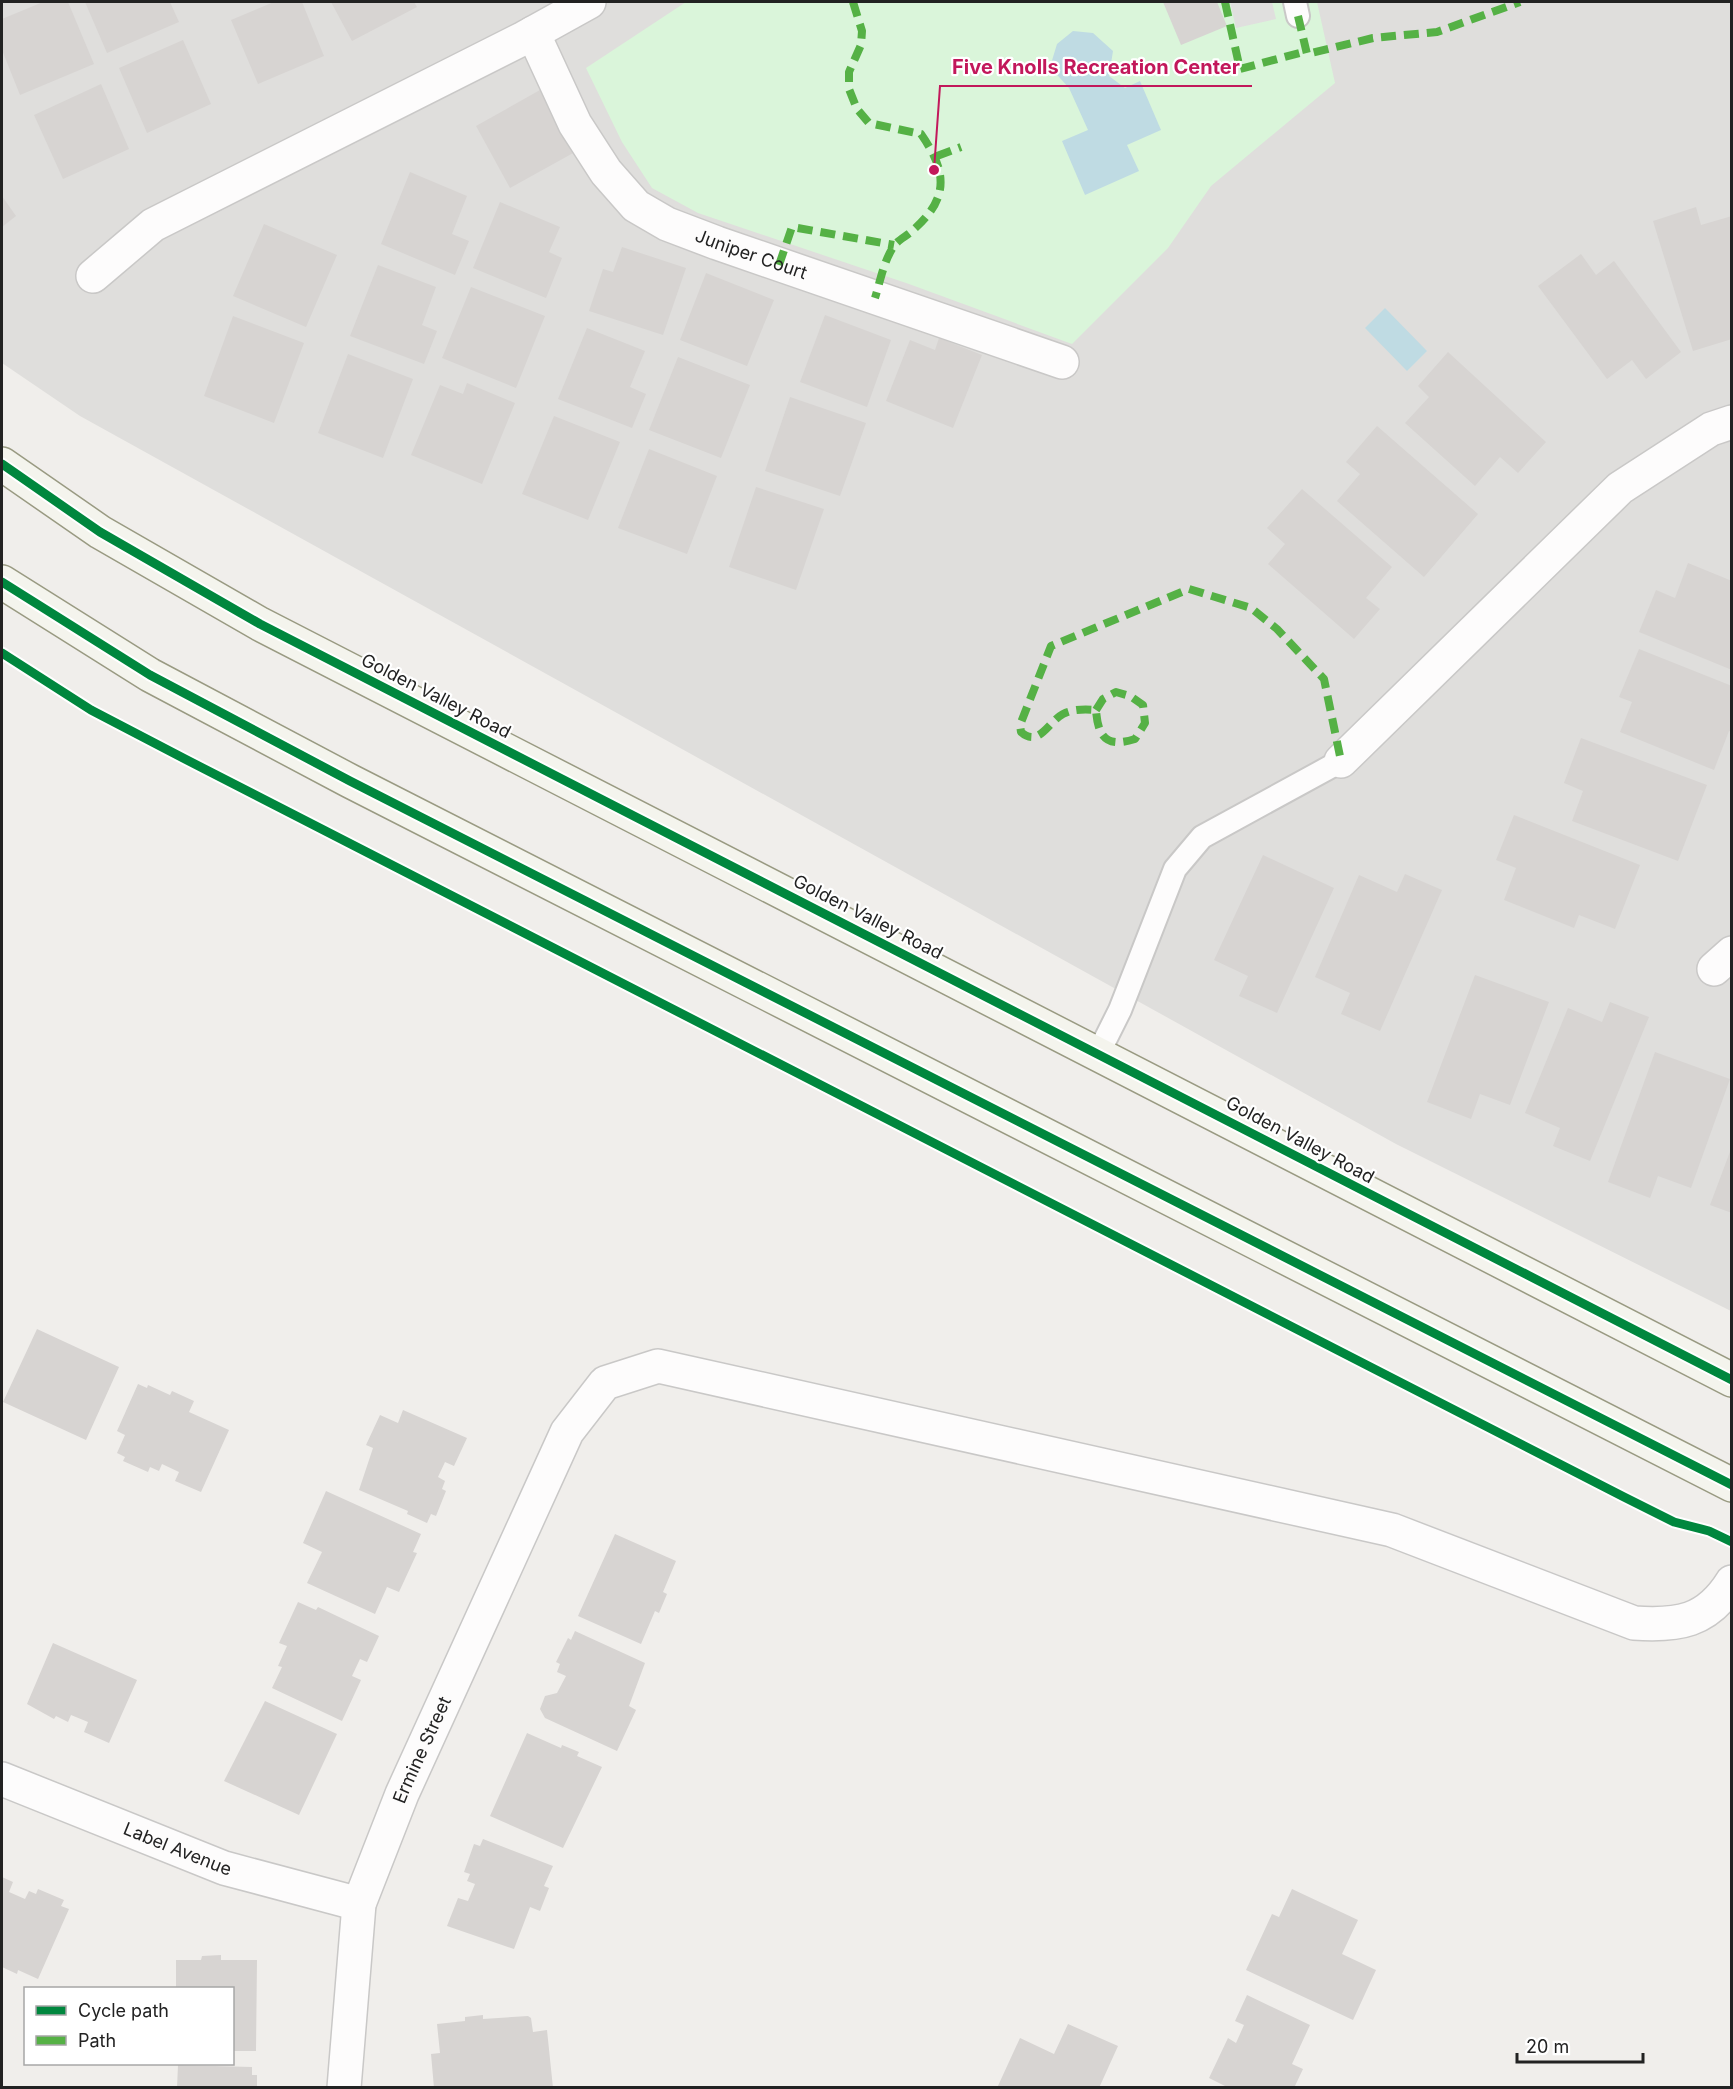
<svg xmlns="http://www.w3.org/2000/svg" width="1733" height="2089" viewBox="0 0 1733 2089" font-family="Inter,sans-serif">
	<rect width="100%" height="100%" fill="#f0eeeb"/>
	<polygon fill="#dfdedc" points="2,2 1731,2 1731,1311 1396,1144 80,416 2,363"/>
	<polygon fill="#daf5da" points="686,2 1317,2 1335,83 1211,186 1168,248 1072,344 909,284 698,213 652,188 622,142 586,68"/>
	<polygon fill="#e0dfde" points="1230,2 1272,2 1276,19 1236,28"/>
	<g fill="#bfdbe3">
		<polygon points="1073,31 1093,33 1113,51 1109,76 1125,88 1140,81 1161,130 1127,145 1139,171 1085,195 1062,141 1088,130 1069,88 1050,67 1057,44"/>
		<polygon points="1385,308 1427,351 1407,371 1365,328"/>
	</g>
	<g fill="#d7d4d2">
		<polygon points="43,2 68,2 94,64 20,95 2,50 2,19"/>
		<polygon points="85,2 170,2 179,22 107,53"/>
		<polygon points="274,2 302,2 324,56 258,84 231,20"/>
		<polygon points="331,2 414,2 417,7 352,41"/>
		<polygon points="1163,2 1217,2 1227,26 1181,45"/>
		<polygon points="183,40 211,104 147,133 119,68"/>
		<polygon points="101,84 129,149 63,179 34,115"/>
		<polygon points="540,90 575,152 510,188 476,126"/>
		<polygon points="410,172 467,196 452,234 469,241 455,275 381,244"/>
		<polygon points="2,196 16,216 2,227"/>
		<polygon points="500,202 560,227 549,252 562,258 546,298 473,268"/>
		<polygon points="1696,207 1701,225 1732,216 1732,339 1693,351 1653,221"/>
		<polygon points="264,224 337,255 306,327 233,296"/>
		<polygon points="622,247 686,268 663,335 589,311 603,269 613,272"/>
		<polygon points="1581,254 1596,275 1614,261 1681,352 1646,379 1632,360 1607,379 1538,286"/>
		<polygon points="378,265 436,287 422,325 437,331 424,364 350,336"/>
		<polygon points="706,273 774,300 747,366 680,340"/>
		<polygon points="471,287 545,316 516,388 442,358"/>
		<polygon points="825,315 891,340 867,407 800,382"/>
		<polygon points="233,316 304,343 274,423 204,396"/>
		<polygon points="587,328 645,351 630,387 646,394 632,428 558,399"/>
		<polygon points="939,338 982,355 953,428 886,401 910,340 935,350"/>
		<polygon points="1448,352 1546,442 1518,473 1500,457 1475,486 1405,423 1429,397 1418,386"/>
		<polygon points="348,354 413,379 383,458 318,433"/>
		<polygon points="678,357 750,385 721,458 649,430"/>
		<polygon points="467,383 515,403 482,484 411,455 440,385 463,394"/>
		<polygon points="790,397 866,423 840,496 765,471"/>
		<polygon points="554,416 620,442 588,520 522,494"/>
		<polygon points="1377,426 1478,514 1424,577 1337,501 1360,474 1346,462"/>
		<polygon points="649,449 717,476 687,554 618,528"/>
		<polygon points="756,487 824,509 796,590 729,567"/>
		<polygon points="1302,489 1392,567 1366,598 1380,609 1354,639 1268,564 1285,544 1267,528"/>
		<polygon points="1688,563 1732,581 1732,670 1639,632 1656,590 1675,598"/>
		<polygon points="1639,649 1732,686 1732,732 1729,731 1714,770 1620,732 1632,702 1619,697"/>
		<polygon points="1581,738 1707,785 1678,861 1572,821 1583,791 1564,783"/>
		<polygon points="1514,815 1640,865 1615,929 1579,915 1574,928 1504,900 1516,868 1496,860"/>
		<polygon points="1263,855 1334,888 1277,1013 1239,996 1248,976 1214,960"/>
		<polygon points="1405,874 1442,890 1380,1031 1341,1014 1350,993 1315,977 1359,875 1397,892"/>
		<polygon points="1475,975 1549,1002 1510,1105 1480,1094 1471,1119 1427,1102"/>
		<polygon points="1610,1002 1649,1017 1590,1161 1553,1146 1560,1128 1525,1113 1568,1008 1602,1022"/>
		<polygon points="1655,1052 1730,1079 1691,1188 1658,1176 1650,1198 1608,1182"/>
		<polygon points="1731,1149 1732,1149 1732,1213 1710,1205"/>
		<polygon points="37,1329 119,1367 86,1440 3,1402"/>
		<polygon points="138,1384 147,1388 148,1385 170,1395 172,1391 194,1401 189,1412 229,1430 201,1492 175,1481 179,1472 162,1464 159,1471 150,1467 148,1472 123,1461 125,1457 117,1453 125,1435 117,1431"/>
		<polygon points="403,1410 467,1438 454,1466 445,1462 438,1477 445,1481 442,1489 446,1491 436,1516 431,1514 427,1523 407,1514 408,1511 359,1490 373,1448 366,1445 380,1415 398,1423"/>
		<polygon points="326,1491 421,1534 413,1552 417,1553 399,1592 387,1587 375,1614 307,1583 322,1552 303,1543"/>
		<polygon points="615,1534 676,1561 663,1592 667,1594 659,1613 655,1611 641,1644 578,1616"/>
		<polygon points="298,1602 316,1610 318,1607 379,1636 367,1662 360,1659 352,1676 361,1680 342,1721 272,1688 282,1667 278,1666 287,1646 279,1643"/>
		<polygon points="575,1631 645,1663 629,1706 636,1710 617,1751 545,1718 540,1709 545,1696 557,1693 566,1676 557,1672 560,1664 556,1662 568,1638 571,1640"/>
		<polygon points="53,1643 137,1680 109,1743 84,1732 88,1722 71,1715 68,1722 56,1716 54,1719 27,1704"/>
		<polygon points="265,1701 337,1734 299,1815 224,1781"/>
		<polygon points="527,1733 561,1748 562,1745 579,1752 577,1756 602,1767 563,1848 490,1816"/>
		<polygon points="483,1839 553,1866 544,1886 549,1888 540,1911 530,1907 514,1949 447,1926 458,1898 468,1901 475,1884 467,1881 470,1874 464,1872 474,1844 480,1846"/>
		<polygon points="2,1877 13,1882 9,1892 25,1899 29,1891 36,1894 38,1889 64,1900 61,1906 69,1909 38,1979 18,1970 17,1974 2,1967"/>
		<polygon points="1292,1889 1358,1920 1342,1954 1376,1970 1353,2020 1246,1970 1272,1914 1279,1917"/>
		<polygon points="221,1955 221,1960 257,1960 256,2051 232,2051 232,1988 176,1988 176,1960 201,1960 202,1956"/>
		<polygon points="1247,1995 1310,2025 1292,2064 1303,2069 1294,2088 1229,2088 1209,2078 1228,2038 1236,2043 1244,2025 1235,2021"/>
		<polygon points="483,2015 483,2019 528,2016 531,2018 533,2032 547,2030 553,2088 434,2088 431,2054 440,2053 437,2024 465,2021 465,2017"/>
		<polygon points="1068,2024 1118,2046 1099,2088 997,2088 1020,2038 1054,2054"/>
		<polygon points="178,2065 252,2067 252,2075 257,2075 257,2088 177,2088"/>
	</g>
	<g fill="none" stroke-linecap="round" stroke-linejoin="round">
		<g stroke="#c9c8c7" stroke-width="26">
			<g id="lane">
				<polyline points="1295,2 1298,16"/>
				<polyline points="1098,1054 1120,1010 1175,869 1202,837 1341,761"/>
			</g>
		</g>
		<g stroke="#c9c8c7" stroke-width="36">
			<g id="street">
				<path id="s1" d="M533,33L575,124L606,172L636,206L667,224L717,243L1062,362"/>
				<polyline points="93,276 153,225 524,38 589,2"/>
				<polyline points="1341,761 1620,488 1711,429 1732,422"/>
				<polyline points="1714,969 1732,953"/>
				<path id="s2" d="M2,1779L224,1868L359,1904"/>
				<path id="s3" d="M344,2088L359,1904L402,1794L567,1432L605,1383L658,1366L1392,1530L1634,1623C1678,1626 1707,1622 1732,1582"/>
			</g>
		</g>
		<g stroke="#999a82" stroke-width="36">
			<g id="secondary">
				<polyline points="2,464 100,532 260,624 1732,1380"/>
				<polyline points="2,582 150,675 350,781 1732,1485"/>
			</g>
		</g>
		<use href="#lane" stroke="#fdfcfc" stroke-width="22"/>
		<use href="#street" stroke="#fdfcfc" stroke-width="33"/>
		<use href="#secondary" stroke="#f4f4ed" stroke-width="33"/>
		<g stroke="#55b145" stroke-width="8" stroke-dasharray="15 8" stroke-linecap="butt">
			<path d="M853,2L862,31L861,45L849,72V89L857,109L869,123L921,134C948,173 949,199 912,231C907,236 898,240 894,246C884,260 880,282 875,298"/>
			<polyline points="1225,2 1240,69 1307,51"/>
			<polyline points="1298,16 1307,54 1373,38 1437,32 1520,2"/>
			<polyline points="937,156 961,147"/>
			<polyline points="779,265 792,227 894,245"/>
			<path d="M1096,710L1103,699L1116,692L1130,696L1143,705L1145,723L1135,739C1107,748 1098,738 1096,710C1085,709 1073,709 1063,714C1048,722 1039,748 1021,732L1020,725L1051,646L1189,589L1251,608L1277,629L1324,679L1341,761"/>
		</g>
		<g stroke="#fff" stroke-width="13">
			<g id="cycleway">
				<polyline points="2,464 100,532 260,624 1732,1380"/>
				<polyline points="2,582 150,675 350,781 1732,1485"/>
				<polyline points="2,653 91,710 185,759 1624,1497 1674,1522 1709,1531 1732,1542"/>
			</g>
		</g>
		<use href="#cycleway" stroke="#00873e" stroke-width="9"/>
	</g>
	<g text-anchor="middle" stroke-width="4.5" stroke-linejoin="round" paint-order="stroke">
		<g font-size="18" fill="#222" stroke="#fff">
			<text dy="6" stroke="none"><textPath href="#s1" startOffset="328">Juniper Court</textPath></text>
			<text transform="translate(436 696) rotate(27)" y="6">Golden Valley Road</text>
			<text transform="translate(868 917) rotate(27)" y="6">Golden Valley Road</text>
			<text transform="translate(1300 1140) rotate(28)" y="6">Golden Valley Road</text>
			<text dy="6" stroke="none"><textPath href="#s3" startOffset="351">Ermine Street</textPath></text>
			<text dy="6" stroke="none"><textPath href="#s2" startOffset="189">Label Avenue</textPath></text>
		</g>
	</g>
	<path fill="none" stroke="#c2185b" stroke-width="2" d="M934 170L940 86H1252"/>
	<circle fill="#c2185b" stroke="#fff" stroke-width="2" cx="934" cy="170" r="6"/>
	<g font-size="20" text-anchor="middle" font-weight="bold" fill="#c2185b" stroke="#fff" stroke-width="4.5" stroke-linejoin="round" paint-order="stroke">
		<text x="1096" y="74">Five Knolls Recreation Center</text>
	</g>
	<rect width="1733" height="2089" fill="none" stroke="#222222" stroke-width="6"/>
	<rect x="24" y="1987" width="210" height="78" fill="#ffffff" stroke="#a7a7a7" stroke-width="1.5"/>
	<rect x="36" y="2006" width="30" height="9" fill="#00873e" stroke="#a7a7a7" stroke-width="1.5"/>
	<text x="78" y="2017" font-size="18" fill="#222222">Cycle path</text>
	<rect x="36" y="2036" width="30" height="9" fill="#55b145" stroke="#a7a7a7" stroke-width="1.5"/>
	<text x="78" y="2047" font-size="18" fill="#222222">Path</text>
	<path d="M1517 2053v9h126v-9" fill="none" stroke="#222222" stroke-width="3"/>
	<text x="1526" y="2053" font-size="18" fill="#222222" stroke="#ffffff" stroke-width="4.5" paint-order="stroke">20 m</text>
</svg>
